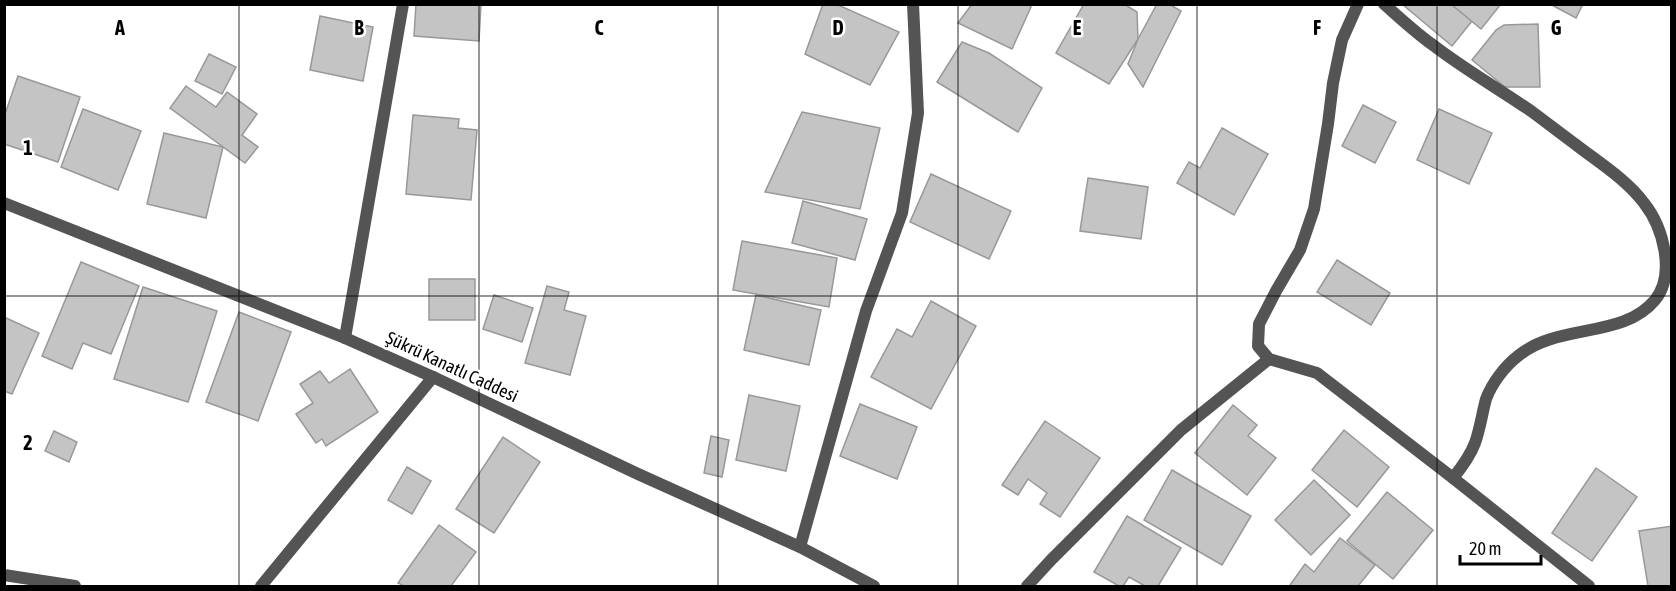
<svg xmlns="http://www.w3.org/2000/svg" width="1676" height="591" viewBox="0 0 1676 591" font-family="'Asap Condensed',sans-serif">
	<rect width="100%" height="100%" fill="#fff"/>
	<g fill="#c4c4c4" stroke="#989898" stroke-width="1.5">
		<polygon points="416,4 481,4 479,41 414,36"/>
		<polygon points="823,4 836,4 899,32 870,85 805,54"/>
		<polygon points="972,4 1028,4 1031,7 1012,49 958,23"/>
		<polygon points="1084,4 1124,4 1137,12 1138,39 1109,84 1056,53"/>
		<polygon points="1157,4 1169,4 1181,11 1143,87 1128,64 1138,39"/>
		<polygon points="1402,4 1451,4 1472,21 1452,46"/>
		<polygon points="1451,4 1501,4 1481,29"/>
		<polygon points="1550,4 1583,4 1576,18"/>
		<polygon points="320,16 373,27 363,81 310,70"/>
		<polygon points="1538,24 1540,87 1505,87 1472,60 1496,30 1504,25"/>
		<polygon points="962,42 989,53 1042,88 1018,132 937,82"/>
		<polygon points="209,54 236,67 222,94 195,81"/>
		<polygon points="18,76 80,97 58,162 4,144 4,117"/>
		<polygon points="186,86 216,107 227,92 257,114 242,135 258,147 245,163 170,108"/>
		<polygon points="1363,105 1396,122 1375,163 1342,146"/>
		<polygon points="83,109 141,131 118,190 61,167"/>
		<polygon points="1439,109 1492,133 1469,184 1417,160"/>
		<polygon points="802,112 880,128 860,209 765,192"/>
		<polygon points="413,115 459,119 458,128 477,130 471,200 406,194"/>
		<polygon points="1222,128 1268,154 1234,215 1177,183 1189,162 1200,168"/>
		<polygon points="164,133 223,147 206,218 147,204"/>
		<polygon points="931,174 1011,211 989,259 910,222"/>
		<polygon points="1088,178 1148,187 1141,239 1080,231"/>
		<polygon points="803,201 867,219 855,260 792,243"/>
		<polygon points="742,241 837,258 829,307 733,290"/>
		<polygon points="1337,260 1390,293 1371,325 1317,292"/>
		<polygon points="81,262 139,286 111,354 83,343 72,369 42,356"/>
		<rect x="429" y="279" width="46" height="41"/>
		<polygon points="547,286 569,292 564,310 586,316 570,375 525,363"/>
		<polygon points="143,287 217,311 188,402 114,379"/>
		<polygon points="494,295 533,308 522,342 483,329"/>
		<polygon points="756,295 821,310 809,365 744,350"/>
		<polygon points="931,301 976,326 931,409 871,377 897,329 912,337"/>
		<polygon points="239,312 291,332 258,421 206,402"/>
		<polygon points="4,317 39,333 12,394 4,391"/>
		<polygon points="350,369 378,412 326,446 322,439 316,443 296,414 313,403 300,384 320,371 329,383"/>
		<polygon points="749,395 800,406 786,471 736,460"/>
		<polygon points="860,404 917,427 897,479 840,456"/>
		<polygon points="1233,405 1257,425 1248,436 1276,458 1247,495 1195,453"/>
		<polygon points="1045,421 1100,458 1060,517 1040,504 1047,493 1028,479 1018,495 1002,485"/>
		<polygon points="1344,430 1389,467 1357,507 1312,470"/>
		<polygon points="54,431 77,442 69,462 45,451"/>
		<polygon points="711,436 729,440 722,477 704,473"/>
		<polygon points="503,437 540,462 494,533 456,509"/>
		<polygon points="407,467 431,481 412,514 388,500"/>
		<polygon points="1596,468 1637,497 1592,561 1552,533"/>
		<polygon points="1172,470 1251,516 1222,565 1144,520"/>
		<polygon points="1314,480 1350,515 1311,555 1275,520"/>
		<polygon points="1387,492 1433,530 1393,579 1347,541"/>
		<polygon points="1127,516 1181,548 1158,586 1145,586 1129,577 1123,586 1119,586 1094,572"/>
		<polygon points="439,525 476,552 451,586 404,586 398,583"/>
		<polygon points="1672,526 1672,586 1648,586 1639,531"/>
		<polygon points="1340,538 1375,565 1358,586 1292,586 1290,585 1305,564 1314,572"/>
	</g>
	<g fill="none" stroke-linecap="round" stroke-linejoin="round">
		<g stroke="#545454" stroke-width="12">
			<polyline points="1358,4 1342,40 1333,83 1328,124 1314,209 1300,250 1276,291 1259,324 1258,346 1269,359 1317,373 1453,478 1589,586"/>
			<path d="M1384,4C1400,18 1416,33 1433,45C1464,69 1499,89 1531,111C1546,122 1560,133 1575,144C1598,162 1626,179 1644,203C1663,227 1676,274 1655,300C1623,339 1558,323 1518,356C1505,366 1492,383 1486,399C1482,414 1480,429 1475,443C1470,456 1462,467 1453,478"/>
			<polyline points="345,338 403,4"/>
			<polyline points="800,547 866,311 902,213 918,113 913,4"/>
			<polyline points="4,575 75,586"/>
			<polyline points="261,586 433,377"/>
			<polyline points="1027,586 1051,560 1181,430 1269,359"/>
		</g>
		<polyline stroke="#545454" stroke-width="12" points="4,203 345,338 433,377 638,474 800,547 874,586"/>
	</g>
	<path fill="none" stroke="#000" stroke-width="1.5" stroke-opacity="0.55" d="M239,4V586M479,4V586M718,4V586M958,4V586M1197,4V586M1437,4V586M4,296H1672"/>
	<g text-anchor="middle" stroke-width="5" stroke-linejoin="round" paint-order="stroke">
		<g font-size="18" fill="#000" stroke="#fff">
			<text transform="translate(452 367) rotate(25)" y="6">Şükrü Kanatlı Caddesi</text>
		</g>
	</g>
	<g font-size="20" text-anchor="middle" font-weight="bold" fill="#000" stroke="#fff" stroke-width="5" stroke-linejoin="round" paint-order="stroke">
		<text x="120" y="35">A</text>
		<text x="359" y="35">B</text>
		<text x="599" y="35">C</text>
		<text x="838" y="35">D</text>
		<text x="1077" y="35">E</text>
		<text x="1317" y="35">F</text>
		<text x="1556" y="35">G</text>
		<text x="28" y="155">1</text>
		<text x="28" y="450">2</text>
	</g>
	<rect width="1676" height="591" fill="none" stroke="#000000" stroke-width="12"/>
	<path d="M1460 555v9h81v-9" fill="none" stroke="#000000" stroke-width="3"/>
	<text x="1469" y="555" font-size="18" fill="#000000" stroke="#ffffff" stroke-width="4.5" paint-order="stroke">20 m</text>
</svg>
